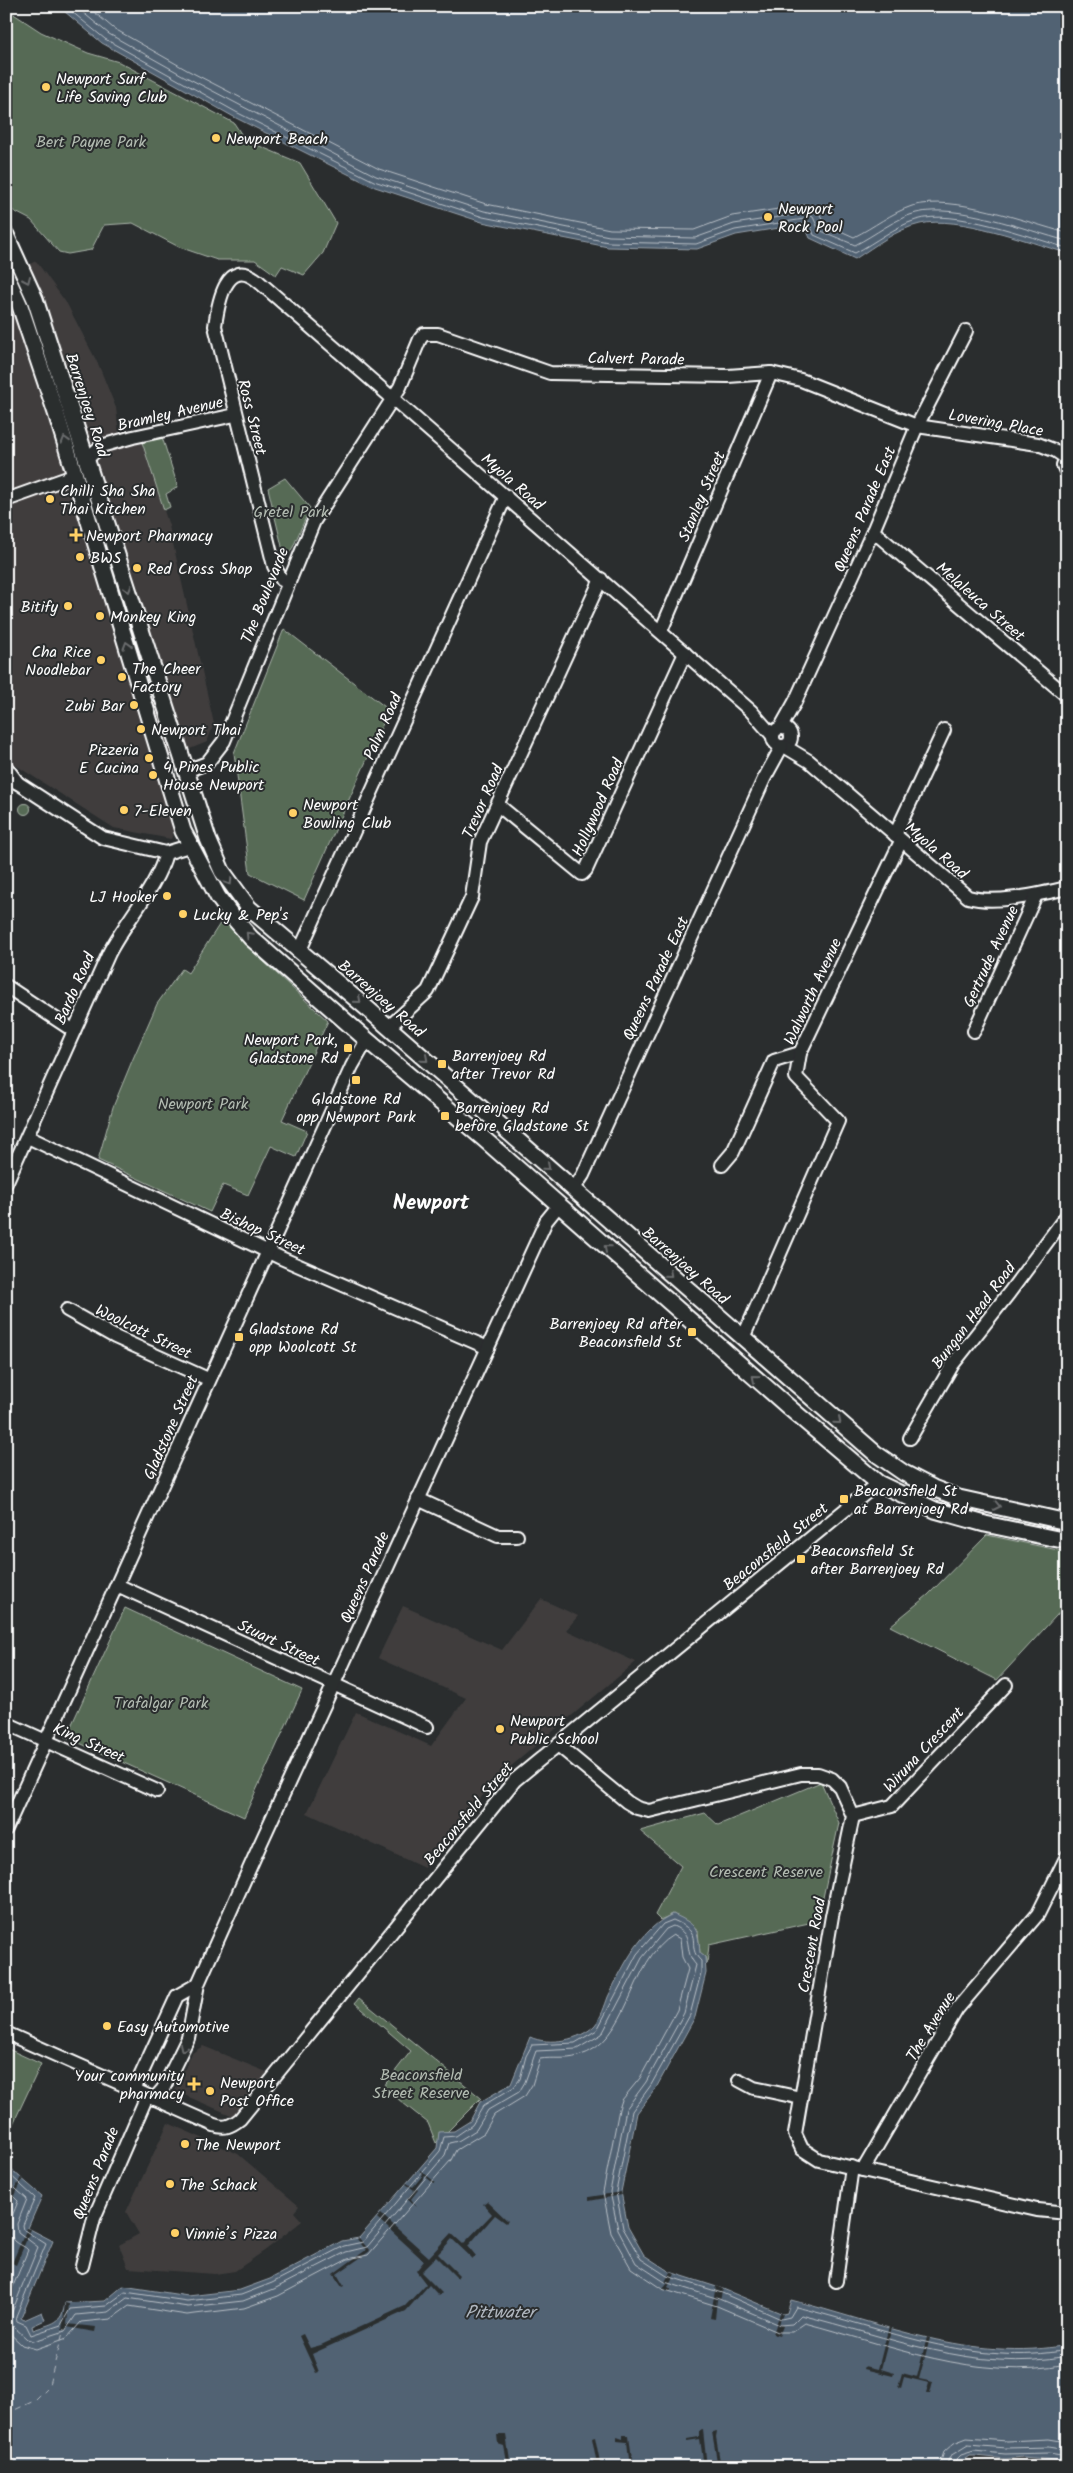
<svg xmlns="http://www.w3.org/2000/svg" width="1073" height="2473" viewBox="0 0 1073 2473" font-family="Kalam,sans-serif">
	<rect width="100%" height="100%" fill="#2a2d2e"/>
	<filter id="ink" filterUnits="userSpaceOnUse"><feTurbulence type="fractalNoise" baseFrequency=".02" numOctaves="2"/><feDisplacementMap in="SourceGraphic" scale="10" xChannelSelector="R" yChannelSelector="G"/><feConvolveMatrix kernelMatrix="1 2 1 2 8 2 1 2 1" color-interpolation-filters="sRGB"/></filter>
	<g filter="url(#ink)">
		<g fill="#403e3e">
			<polygon points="36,261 67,304 99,366 116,408 119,434 138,430 169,526 214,724 207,742 153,764 174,833 171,839 114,828 12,763 6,742 6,276"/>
			<polygon points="541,1599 578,1616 566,1630 636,1662 497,1778 424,1868 307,1813 356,1712 431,1746 466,1698 378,1658 403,1606 502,1650"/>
			<polygon points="203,2046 269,2073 233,2116 175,2091 192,2053"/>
			<polygon points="168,2123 238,2154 299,2206 294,2212 302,2221 267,2249 235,2271 215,2274 128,2268 119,2245 139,2234 126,2212"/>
		</g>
		<g fill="#566a55" stroke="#aab4aa">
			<polygon points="6,9 41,32 88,53 119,62 234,123 245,140 300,163 336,223 323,253 304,275 282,266 276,275 255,260 217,260 179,247 133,223 104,225 91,250 68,254 59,252 31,220 6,207"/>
			<polygon points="162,437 178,487 166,494 170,507 164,510 142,442"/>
			<polygon points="285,478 310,508 293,547 285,559 268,488"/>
			<polygon points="284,629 389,710 304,900 250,873 234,753"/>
			<circle cx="25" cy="809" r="5.5"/>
			<polygon points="221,922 228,925 251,950 328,1021 282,1120 307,1131 296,1157 271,1146 248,1195 223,1185 210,1212 98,1160 113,1107 132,1061 157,1004 182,969 188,973"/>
			<polygon points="987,1535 1067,1552 1067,1604 997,1680 890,1626 928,1595"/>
			<polygon points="125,1608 302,1690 244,1817 66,1737"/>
			<polygon points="821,1782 839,1823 818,1921 709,1945 707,1964 705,1957 700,1954 698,1931 673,1914 660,1920 655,1915 681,1866 640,1831 705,1813 718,1825"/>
			<polygon points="359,1998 481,2098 436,2143 428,2123 383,2087 411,2051 355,2003"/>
			<polygon points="6,2048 41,2064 6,2139"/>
		</g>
		<g fill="#516273" stroke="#97a1ab">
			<path d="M58,6H1067V253C1027,242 959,215 920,224C897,229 875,246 855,259L810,238L804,224L736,235L697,249L608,247L482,222L372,186L234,117L102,43Z"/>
			<path d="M673,1914C697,1925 698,1928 700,1953L705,1957L706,1973L695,2017L656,2088L637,2113L621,2192L628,2227L644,2255L670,2272L723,2289L783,2314L787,2313L791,2300C880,2323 974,2363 1067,2345V2461L1023,2457L1005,2459L975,2456H969L954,2467H6V2165L42,2196L28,2228L53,2241L21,2318L24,2320L42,2312L45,2320L32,2326L33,2330C53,2323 62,2324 65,2303L105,2301L123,2286L188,2296L240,2290L270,2279L342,2241L359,2238L437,2148L439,2132L454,2131L470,2121L480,2102L511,2084L530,2037C549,2046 581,2040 595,2025C601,2018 605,2005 608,1997C623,1966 641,1928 673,1914Z"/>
		</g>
		<g fill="#2a2d2e">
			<polygon points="419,2169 435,2182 433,2183 425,2176 416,2188 418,2190 411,2199 417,2207 407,2199 414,2190 406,2184 407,2183 413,2187 423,2175"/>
			<polygon points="21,2177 23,2179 6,2214 6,2208"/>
			<polygon points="621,2192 622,2195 589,2201 589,2197"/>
			<polygon points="487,2201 508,2221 506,2223 495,2215 468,2246 476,2256 473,2259 452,2239 438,2254 459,2275 457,2278 436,2257 421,2272 442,2293 439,2296 429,2285 406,2311 312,2354 319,2372 316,2373 299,2336 303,2334 310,2348 321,2345 405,2306 426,2284 416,2271 424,2261 377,2218 381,2214 429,2257 451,2233 463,2244 492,2214 483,2204"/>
			<polygon points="27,2228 31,2229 16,2265 12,2263"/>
			<polygon points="359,2238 370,2251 337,2274 344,2286 342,2287 333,2274 366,2250 357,2239"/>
			<polygon points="670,2272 675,2274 668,2287 671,2289 670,2292 663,2289 668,2283 665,2282"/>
			<polygon points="716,2286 723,2289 720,2300 717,2299 715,2319 710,2318"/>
			<polygon points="65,2303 69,2304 67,2324 96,2327 95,2332 67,2327 66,2330 62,2330"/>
			<polygon points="780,2313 783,2314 779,2324 783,2326 779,2336 773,2334"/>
			<polygon points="889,2326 892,2327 881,2369 894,2373 893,2376 864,2369 865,2366 878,2369"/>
			<polygon points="927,2337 930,2338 919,2379 933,2382 930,2394 926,2394 929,2383 904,2377 901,2388 898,2387 902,2373 917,2377"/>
			<polygon points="703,2430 707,2467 704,2467 700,2439 687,2441 687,2439 699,2437 699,2431"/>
			<polygon points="717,2431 716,2437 721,2467 718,2467 712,2432"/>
			<polygon points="497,2435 506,2435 511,2467 508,2467 504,2446 498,2444"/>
			<polygon points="623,2435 629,2435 633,2467 630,2467 627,2442 617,2441 617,2437 623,2439"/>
			<polygon points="595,2437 601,2467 594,2467 593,2460 596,2459 592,2438"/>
		</g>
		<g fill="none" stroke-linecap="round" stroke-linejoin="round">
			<g stroke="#b9c0c7" stroke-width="1">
				<path d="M65,6L105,39L236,112L374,181L483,217L608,242L696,244L735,230L804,219L809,222L814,235L855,253C876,242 894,227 916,220C954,208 1028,237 1067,248"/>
				<path d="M75,6L109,34L184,76L376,176L484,211L609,236L695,238L734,224L805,213L813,217L819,230L855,245C875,235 894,219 916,213C958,203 1025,230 1067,241"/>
				<path d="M87,6L113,28L187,70L379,169L486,204L610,229L694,230L732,216L805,205L818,211L825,224L854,237C874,227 891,213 912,206C954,194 1025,222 1067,233"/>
				<path d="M6,2171L35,2198L23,2225L24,2230L46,2244L16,2316L17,2321L26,2325L31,2335L61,2325L70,2309L106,2306L125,2292L187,2301L241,2295L272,2283L344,2246L363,2242L440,2151L444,2137L456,2136L472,2125L484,2105L514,2087L520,2079L526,2056L532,2045L575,2043L597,2030L637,1954L663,1924L673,1920C707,1934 684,1945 701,1961V1973L690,2015L651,2085L632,2111L616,2192L623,2228L641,2259L667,2276L722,2293L781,2319L790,2317L796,2307C884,2328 975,2368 1067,2350"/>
				<path d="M6,2180L27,2199L17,2224L18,2232L38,2247L10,2317L13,2326L27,2339L34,2341L65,2331L76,2315L108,2312L127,2298L188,2307L243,2301L274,2289L346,2252L367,2247L445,2155L449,2143L458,2141L476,2130L488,2110L519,2092L525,2082L536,2051L577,2049L602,2034L642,1958L666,1929L673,1926C696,1936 682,1950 696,1965L684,2013L646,2082L626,2109L610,2192L618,2229L636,2263L665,2282L719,2299L780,2325L792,2324L801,2315C887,2336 977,2374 1067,2356"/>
				<path d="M6,2189L18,2201C14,2214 3,2229 15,2241C19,2245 25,2246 28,2250L6,2303"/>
				<path d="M6,2330L22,2345L36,2349L67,2338L81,2322L111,2319L129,2306L187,2315L244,2308L278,2296L348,2259L368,2255L451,2160L456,2150L484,2133L494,2115L525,2096L532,2085L540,2059C552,2057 566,2060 578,2056C631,2042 629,1960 673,1935L680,1939L682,1957L688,1969L677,2010L640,2078L622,2100L619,2109L603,2192L611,2233L631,2268L662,2289L717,2306L778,2332H792L805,2323C889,2345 978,2382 1067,2364"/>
				<polyline points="939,2467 944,2452 954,2443 967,2438 1007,2441 1049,2439 1067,2442"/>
				<polyline points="946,2467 950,2456 968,2445 1007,2448 1049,2447 1067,2450"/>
				<polyline points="953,2467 954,2462 961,2455 974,2451 1005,2454 1049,2453 1067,2456"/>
			</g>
			<polyline stroke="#b1b8c0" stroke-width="1" stroke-dasharray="6 5" stroke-linecap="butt" points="6,2414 36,2400 48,2388 64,2329"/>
			<g stroke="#fff" stroke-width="16">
				<g id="minor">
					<polyline points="1067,458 1063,465 1067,474"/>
					<polyline points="87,459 101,446 133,437 235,415"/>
					<polyline points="6,500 76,475"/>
					<polyline points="873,531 1067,696"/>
					<path d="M288,583L282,580L274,566L215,326C218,304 226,255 258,281L751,711L773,736"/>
					<polyline points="661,631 771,373"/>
					<polyline points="781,727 795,702 873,531 917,426 966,331"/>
					<circle cx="782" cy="737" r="9"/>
					<path d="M784,746L809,761L968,897C995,905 1040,894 1067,888"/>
					<polyline points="6,767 18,783"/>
					<polyline points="186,771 207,763 224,741 314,521 400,387 420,339 424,334 438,334 550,373 728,376 771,373 801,380 917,426 1038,444 1056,451 1066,458"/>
					<polyline points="6,778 18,783 103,838 166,853 189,846"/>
					<polyline points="498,805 582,874 586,870 685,653"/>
					<polyline points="895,835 944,730"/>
					<polyline points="300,950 506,496"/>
					<polyline points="6,986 74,1031"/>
					<polyline points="389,1027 428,991 472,897 480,842 601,579"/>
					<polyline points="974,1031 1036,895"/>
					<polyline points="28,1137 281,1258 488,1348"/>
					<polyline points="722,1165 733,1152 774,1061 800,1053"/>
					<path d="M6,1183L109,953C125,922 158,885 166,853"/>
					<polyline points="573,1190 583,1175 764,779 782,746"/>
					<polyline points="67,1310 115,1337 208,1379"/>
					<polyline points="743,1338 838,1121 796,1077 800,1053 901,841"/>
					<polyline points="910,1438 953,1364 1009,1293 1067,1215"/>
					<polyline points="418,1499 498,1536 517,1536"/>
					<polyline points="117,1585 427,1727"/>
					<polyline points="6,1723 157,1791"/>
					<polyline points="558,1745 627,1802 637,1808 649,1811 801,1774 818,1774 832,1779 840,1787 853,1816 832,1916 795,2134 802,2149 819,2160 1037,2210 1067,2213"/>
					<polyline points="853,1816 892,1806 1006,1685"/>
					<polyline points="6,1829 352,1066 367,1040"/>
					<path d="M6,2033L214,2125C225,2129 231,2126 240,2119L515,1780L878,1483"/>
					<polyline points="739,2080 754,2088 801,2098"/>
					<polyline points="134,2090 177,1996 198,1984"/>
					<polyline points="154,2099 163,2089 188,2038 198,1984 259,1847 546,1221 559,1205"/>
					<polyline points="863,2170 957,2009 1038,1914 1067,1856"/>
					<polyline points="82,2266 94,2218 147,2096"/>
					<polyline points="836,2281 852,2167"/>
				</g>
			</g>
			<g stroke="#fff" stroke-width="19">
				<g id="major">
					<polyline points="6,235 35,299 208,839 222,871 249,908 369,1010 875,1453 904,1473 933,1488 959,1498 1067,1522"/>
					<polyline points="6,275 20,306 56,413 183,831 218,897 232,916 251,938 367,1040 484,1139 792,1410 878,1483 935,1510 985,1524 1067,1541"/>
				</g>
			</g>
			<use href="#minor" stroke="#2a2d2e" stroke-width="12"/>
			<use href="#major" stroke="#2a2d2e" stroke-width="15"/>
		</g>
		<defs><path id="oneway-chevron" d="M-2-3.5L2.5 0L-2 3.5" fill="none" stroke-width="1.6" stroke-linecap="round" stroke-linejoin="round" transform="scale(1.25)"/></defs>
		<g stroke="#6a6c6d">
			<use href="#oneway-chevron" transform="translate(27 280) rotate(66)"/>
			<use href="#oneway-chevron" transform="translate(65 440) rotate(-107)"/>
			<use href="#oneway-chevron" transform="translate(128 589) rotate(72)"/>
			<use href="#oneway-chevron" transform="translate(127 645) rotate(-107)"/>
			<use href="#oneway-chevron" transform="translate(229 882) rotate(57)"/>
			<use href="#oneway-chevron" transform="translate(249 935) rotate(-135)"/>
			<use href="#oneway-chevron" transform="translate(358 1000) rotate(41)"/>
			<use href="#oneway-chevron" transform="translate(425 1059) rotate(41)"/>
			<use href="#oneway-chevron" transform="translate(547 1167) rotate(41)"/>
			<use href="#oneway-chevron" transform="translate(607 1248) rotate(-139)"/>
			<use href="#oneway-chevron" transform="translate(669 1274) rotate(41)"/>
			<use href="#oneway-chevron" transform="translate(755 1378) rotate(-139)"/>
			<use href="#oneway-chevron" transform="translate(838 1421) rotate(41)"/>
			<use href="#oneway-chevron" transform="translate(997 1506) rotate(12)"/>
			<use href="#oneway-chevron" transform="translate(183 2048) rotate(115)"/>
		</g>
	</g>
	<g fill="#ffd166" stroke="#2a2d2e" stroke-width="2">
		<circle cx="46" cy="87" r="5"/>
		<circle cx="216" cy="138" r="5"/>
		<circle cx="768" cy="217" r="5"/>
		<circle cx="50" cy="499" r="5"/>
		<path d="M73.5 527.5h5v5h5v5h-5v5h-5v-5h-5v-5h5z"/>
		<circle cx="80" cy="557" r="5"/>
		<circle cx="137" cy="568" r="5"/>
		<circle cx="68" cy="606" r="5"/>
		<circle cx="100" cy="616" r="5"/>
		<circle cx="101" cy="660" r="5"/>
		<circle cx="122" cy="677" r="5"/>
		<circle cx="134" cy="705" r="5"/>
		<circle cx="141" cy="729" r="5"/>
		<circle cx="149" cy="758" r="5"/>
		<circle cx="153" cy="775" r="5"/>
		<circle cx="124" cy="810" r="5"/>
		<circle cx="293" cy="813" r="5"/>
		<circle cx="167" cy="896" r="5"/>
		<circle cx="183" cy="914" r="5"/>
		<rect x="343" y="1043" width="10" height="10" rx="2.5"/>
		<rect x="437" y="1059" width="10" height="10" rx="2.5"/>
		<rect x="351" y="1075" width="10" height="10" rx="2.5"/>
		<rect x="440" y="1111" width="10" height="10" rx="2.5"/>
		<rect x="687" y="1327" width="10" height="10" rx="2.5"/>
		<rect x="234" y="1332" width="10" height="10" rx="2.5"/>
		<rect x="839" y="1494" width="10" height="10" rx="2.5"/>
		<rect x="796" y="1554" width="10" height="10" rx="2.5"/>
		<circle cx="500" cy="1729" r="5"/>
		<circle cx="107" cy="2026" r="5"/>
		<path d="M191.5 2076.5h5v5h5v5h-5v5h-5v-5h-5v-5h5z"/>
		<circle cx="210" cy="2091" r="5"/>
		<circle cx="185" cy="2144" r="5"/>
		<circle cx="170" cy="2184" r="5"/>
		<circle cx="175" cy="2233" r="5"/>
	</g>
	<g text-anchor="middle" stroke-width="4" stroke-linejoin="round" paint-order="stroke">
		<g font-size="16" fill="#fff" stroke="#2a2d2e" text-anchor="start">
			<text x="56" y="84">Newport Surf<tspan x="56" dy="18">Life Saving Club</tspan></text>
			<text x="226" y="144">Newport Beach</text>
			<text x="778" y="214">Newport<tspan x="778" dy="18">Rock Pool</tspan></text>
			<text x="60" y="496">Chilli Sha Sha<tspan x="60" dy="18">Thai Kitchen</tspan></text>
			<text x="86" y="541">Newport Pharmacy</text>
			<text x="90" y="563">BWS</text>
			<text x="147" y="574">Red Cross Shop</text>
			<text x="58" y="612" text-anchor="end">Bitify</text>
			<text x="110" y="622">Monkey King</text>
			<text x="91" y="657" text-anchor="end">Cha Rice<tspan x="91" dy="18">Noodlebar</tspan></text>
			<text x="132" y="674">The Cheer<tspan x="132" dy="18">Factory</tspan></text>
			<text x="124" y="711" text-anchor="end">Zubi Bar</text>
			<text x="151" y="735">Newport Thai</text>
			<text x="139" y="755" text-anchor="end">Pizzeria<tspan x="139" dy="18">E Cucina</tspan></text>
			<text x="163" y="772">4 Pines Public<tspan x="163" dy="18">House Newport</tspan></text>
			<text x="303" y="810">Newport<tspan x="303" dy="18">Bowling Club</tspan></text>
			<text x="134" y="816">7-Eleven</text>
			<text x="157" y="902" text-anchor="end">LJ Hooker</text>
			<text x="193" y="920">Lucky &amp; Pep's</text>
			<text x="338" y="1045" text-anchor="end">Newport Park,<tspan x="338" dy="18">Gladstone Rd</tspan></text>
			<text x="452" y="1061">Barrenjoey Rd<tspan x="452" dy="18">after Trevor Rd</tspan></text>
			<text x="356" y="1104" text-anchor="middle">Gladstone Rd<tspan x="356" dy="18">opp Newport Park</tspan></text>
			<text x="455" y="1113">Barrenjoey Rd<tspan x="455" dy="18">before Gladstone St</tspan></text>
			<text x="682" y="1329" text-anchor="end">Barrenjoey Rd after<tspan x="682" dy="18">Beaconsfield St</tspan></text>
			<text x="249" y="1334">Gladstone Rd<tspan x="249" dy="18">opp Woolcott St</tspan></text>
			<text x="854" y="1496">Beaconsfield St<tspan x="854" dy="18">at Barrenjoey Rd</tspan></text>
			<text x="811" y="1556">Beaconsfield St<tspan x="811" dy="18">after Barrenjoey Rd</tspan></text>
			<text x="510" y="1726">Newport<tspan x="510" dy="18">Public School</tspan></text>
			<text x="117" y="2032">Easy Automotive</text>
			<text x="184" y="2081" text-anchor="end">Your community<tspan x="184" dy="18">pharmacy</tspan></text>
			<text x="220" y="2088">Newport<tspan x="220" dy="18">Post Office</tspan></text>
			<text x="195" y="2150">The Newport</text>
			<text x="180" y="2190">The Schack</text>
			<text x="185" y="2239">Vinnie’s Pizza</text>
		</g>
		<g font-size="16" fill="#b3bcb2" stroke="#2a2d2e">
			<text x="91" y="147">Bert Payne Park</text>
			<text x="291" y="517">Gretel Park</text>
			<text x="203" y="1109">Newport Park</text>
			<text x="161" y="1708">Trafalgar Park</text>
			<text x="766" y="1877">Crescent Reserve</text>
			<text x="421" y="2080">Beaconsfield<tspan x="421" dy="18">Street Reserve</tspan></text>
		</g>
		<g font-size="16" fill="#fff" stroke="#2a2d2e">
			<text transform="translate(636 358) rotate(1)" y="6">Calvert Parade</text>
			<text transform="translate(88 405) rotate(72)" y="6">Barrenjoey Road</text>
			<text transform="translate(170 413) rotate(-13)" y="6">Bramley Avenue</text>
			<text transform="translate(253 417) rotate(76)" y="6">Ross Street</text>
			<text transform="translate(996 422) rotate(10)" y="6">Lovering Place</text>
			<text transform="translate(513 481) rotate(41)" y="6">Myola Road</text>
			<text transform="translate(701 496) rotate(-67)" y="6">Stanley Street</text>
			<text transform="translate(864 509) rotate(-67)" y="6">Queens Parade East</text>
			<text transform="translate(264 595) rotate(-68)" y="6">The Boulevarde</text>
			<text transform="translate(981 601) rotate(41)" y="6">Melaleuca Street</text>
			<text transform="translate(382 726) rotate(-66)" y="6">Palm Road</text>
			<text transform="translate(482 801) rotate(-66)" y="6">Trevor Road</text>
			<text transform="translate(597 807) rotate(-66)" y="6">Hollywood Road</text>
			<text transform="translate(937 850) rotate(41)" y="6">Myola Road</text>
			<text transform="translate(990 956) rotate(-65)" y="6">Gertrude Avenue</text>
			<text transform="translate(655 978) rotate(-65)" y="6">Queens Parade East</text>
			<text transform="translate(74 988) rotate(-66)" y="6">Bardo Road</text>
			<text transform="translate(812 991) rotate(-65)" y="6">Walworth Avenue</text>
			<text transform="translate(382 998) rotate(41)" y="6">Barrenjoey Road</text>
			<text transform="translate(263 1231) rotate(25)" y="6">Bishop Street</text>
			<text transform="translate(686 1265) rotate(41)" y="6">Barrenjoey Road</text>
			<text transform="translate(973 1315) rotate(-53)" y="6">Bungan Head Road</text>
			<text transform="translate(144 1331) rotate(26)" y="6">Woolcott Street</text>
			<text transform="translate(170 1427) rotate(-66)" y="6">Gladstone Street</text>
			<text transform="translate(775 1546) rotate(-39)" y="6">Beaconsfield Street</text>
			<text transform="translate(364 1577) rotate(-66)" y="6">Queens Parade</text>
			<text transform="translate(279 1642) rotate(25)" y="6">Stuart Street</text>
			<text transform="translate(89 1742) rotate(24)" y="6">King Street</text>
			<text transform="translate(923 1749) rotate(-47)" y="6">Wiruna Crescent</text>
			<text transform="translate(468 1813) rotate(-50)" y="6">Beaconsfield Street</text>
			<text transform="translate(811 1945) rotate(-80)" y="6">Crescent Road</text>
			<text transform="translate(930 2026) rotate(-58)" y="6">The Avenue</text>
			<text transform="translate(95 2173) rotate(-68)" y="6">Queens Parade</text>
		</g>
		<g font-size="18" font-style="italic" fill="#b1b8c0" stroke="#2a2d2e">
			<text x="500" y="2318">Pittwater</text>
		</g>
		<g font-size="21" font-weight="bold" fill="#fff" stroke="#2a2d2e">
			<text x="431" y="1209">Newport</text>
		</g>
	</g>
	<rect width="1073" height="2473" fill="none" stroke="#2a2d2e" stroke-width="25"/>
	<rect x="12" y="12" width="1048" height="2448" fill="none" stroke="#fff" stroke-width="2" filter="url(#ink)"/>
</svg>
